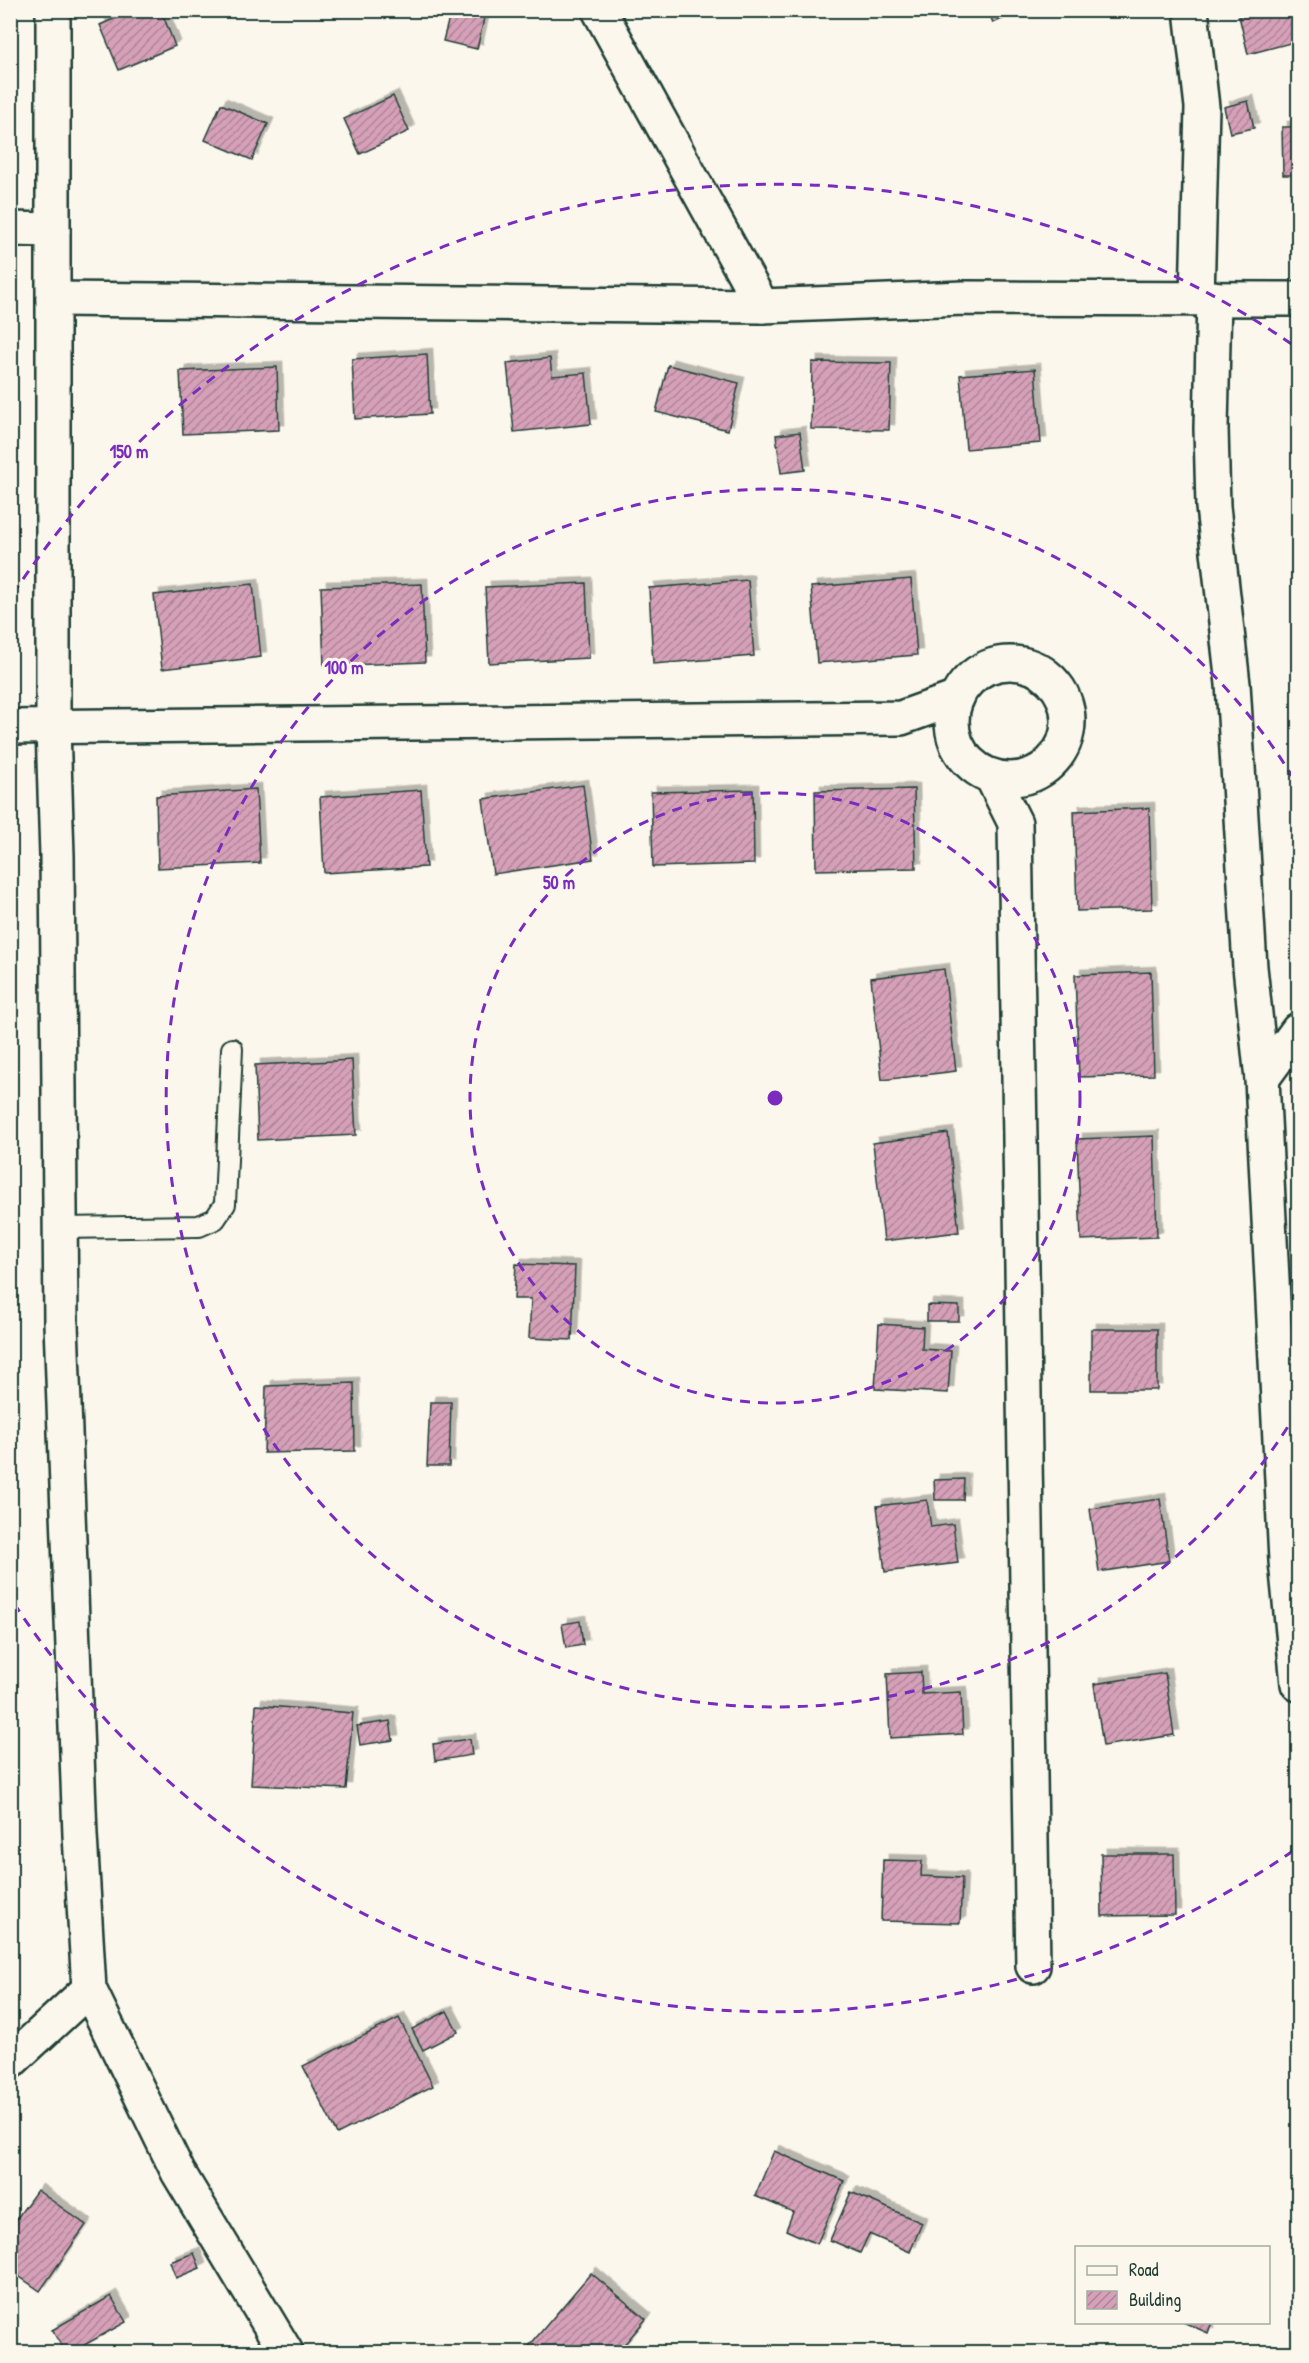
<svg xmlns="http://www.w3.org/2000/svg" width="1309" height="2363" viewBox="0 0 1309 2363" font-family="'Patrick Hand',sans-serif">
	<defs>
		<pattern id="building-hatch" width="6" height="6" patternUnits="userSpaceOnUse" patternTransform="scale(1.5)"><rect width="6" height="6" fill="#d6a1b8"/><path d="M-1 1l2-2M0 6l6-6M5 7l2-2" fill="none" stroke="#ad8496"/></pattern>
		<filter id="shadow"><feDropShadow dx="5.5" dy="-5.5" stdDeviation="0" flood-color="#0004"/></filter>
	</defs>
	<rect width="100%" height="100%" fill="#fbf7ec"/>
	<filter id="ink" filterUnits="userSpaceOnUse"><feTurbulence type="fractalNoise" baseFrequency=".0167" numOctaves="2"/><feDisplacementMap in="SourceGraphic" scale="12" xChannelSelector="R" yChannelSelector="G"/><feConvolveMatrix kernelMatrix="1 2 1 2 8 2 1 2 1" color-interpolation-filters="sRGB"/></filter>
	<g filter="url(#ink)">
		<g fill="url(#building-hatch)" stroke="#1f3d34" stroke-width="1.5" filter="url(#shadow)">
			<polygon points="134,10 161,10 175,46 119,70 100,25"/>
			<polygon points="451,10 486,10 477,49 443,41"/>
			<polygon points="988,10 1023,10 993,23"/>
			<polygon points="1261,10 1293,10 1298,41 1248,54 1239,16"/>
			<polygon points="393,96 409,131 360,154 344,119"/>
			<polygon points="1248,101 1254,128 1230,133 1224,107"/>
			<polygon points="221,104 268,124 252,160 205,140"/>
			<polygon points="1282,127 1298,127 1298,175 1283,175"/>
			<polygon points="427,354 430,414 355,419 352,359"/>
			<polygon points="550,358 552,376 586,373 591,424 514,432 507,363"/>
			<polygon points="812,362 891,363 889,430 811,429"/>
			<polygon points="668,365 739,383 728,430 656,412"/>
			<polygon points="277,367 279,430 183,434 180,371"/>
			<polygon points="1035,369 1041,443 966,449 960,375"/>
			<polygon points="800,432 805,470 781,473 776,435"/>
			<polygon points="911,579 917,655 817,663 811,587"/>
			<polygon points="748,580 754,656 653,664 649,588"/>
			<polygon points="586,583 589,658 489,663 485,587"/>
			<polygon points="253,584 261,657 162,669 154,595"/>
			<polygon points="422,584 425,662 324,666 321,587"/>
			<polygon points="583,785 593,859 493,874 483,799"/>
			<polygon points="256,789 260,863 158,868 156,796"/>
			<polygon points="914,789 916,868 816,870 815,791"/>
			<polygon points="421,790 426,867 324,873 320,797"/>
			<polygon points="753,790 754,864 653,867 651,792"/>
			<polygon points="1149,808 1152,909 1077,911 1074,811"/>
			<polygon points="944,969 956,1071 882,1080 871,978"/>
			<polygon points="1151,972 1154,1075 1079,1077 1075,975"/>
			<polygon points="352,1060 356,1135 258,1140 255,1065"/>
			<polygon points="948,1133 959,1232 884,1241 873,1143"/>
			<polygon points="1154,1136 1157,1237 1081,1240 1077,1139"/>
			<polygon points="516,1264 575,1266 572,1340 529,1338 531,1299 514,1299"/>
			<polygon points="927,1305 959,1306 959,1321 927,1321"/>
			<polygon points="879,1324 923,1327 922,1349 951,1351 948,1393 875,1389"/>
			<rect x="1091" y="1329" width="66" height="61"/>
			<polygon points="354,1383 355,1451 264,1453 266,1386"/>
			<polygon points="430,1402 451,1402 449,1466 427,1466"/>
			<polygon points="964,1479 963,1500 935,1500 934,1480"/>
			<polygon points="1160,1499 1169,1561 1099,1572 1090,1509"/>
			<polygon points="927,1500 931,1527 953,1524 958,1563 885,1572 877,1506"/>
			<polygon points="580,1621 583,1645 566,1648 562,1624"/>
			<polygon points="921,1672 922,1694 961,1692 963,1734 890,1738 887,1674"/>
			<polygon points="1165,1673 1174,1735 1103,1746 1094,1684"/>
			<polygon points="256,1705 353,1713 346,1789 251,1785"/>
			<polygon points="390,1721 393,1740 360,1745 357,1726"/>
			<polygon points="470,1739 472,1755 435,1761 433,1744"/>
			<polygon points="1101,1854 1174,1854 1175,1915 1102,1916"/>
			<polygon points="883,1860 922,1861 921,1876 962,1878 960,1923 881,1921"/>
			<polygon points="447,2011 458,2032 423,2050 412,2029"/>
			<polygon points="399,2018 433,2086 337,2134 303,2066"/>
			<polygon points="774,2151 844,2181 817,2244 786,2230 793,2212 755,2196"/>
			<polygon points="37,2190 86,2225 40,2291 10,2270 10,2228"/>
			<polygon points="851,2192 922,2223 910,2252 869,2234 860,2253 830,2240"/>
			<polygon points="194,2253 200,2268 176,2278 170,2262"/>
			<polygon points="591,2273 646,2319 618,2352 524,2352"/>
			<polygon points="111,2296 126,2322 72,2352 65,2352 52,2330"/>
			<polygon points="1183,2322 1212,2322 1208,2333"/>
		</g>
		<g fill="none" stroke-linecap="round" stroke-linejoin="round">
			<g stroke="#1f3d34" stroke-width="24">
				<polyline id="service" points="61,1228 199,1226 215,1219 225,1204 232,1049"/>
			</g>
			<g stroke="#1f3d34" stroke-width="38">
				<g id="minor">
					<polyline points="53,10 53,727 57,856 61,1324 80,1835 89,1989 178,2172 286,2352"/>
					<polyline points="599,10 762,306"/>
					<polyline points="1191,10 1202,107 1197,298"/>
					<polyline points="10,229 53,230"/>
					<polyline points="1214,298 1211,428 1213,507 1233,684 1250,967 1262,1079 1286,1561 1298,1684"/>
					<polyline points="53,299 762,306 964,298 1298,299"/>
					<circle cx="1010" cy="721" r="58"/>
					<polyline points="10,727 901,718 957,698"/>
					<polyline points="992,777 1015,823 1033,1966"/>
					<polyline points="1262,1079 1298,1030"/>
					<polyline points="10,2062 89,1989"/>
				</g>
			</g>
			<use href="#service" stroke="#fbf7ec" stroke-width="20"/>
			<use href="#minor" stroke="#fbf7ec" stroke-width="33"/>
		</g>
	</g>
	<g fill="none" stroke="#7b2cbf" stroke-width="3" stroke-dasharray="10 8">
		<circle cx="775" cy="1098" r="305"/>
		<path d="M1297 1412A609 609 0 1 1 1297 784"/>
		<path d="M1293 1851A914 914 0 0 1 13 1602M13 594A914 914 0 0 1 1293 345"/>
	</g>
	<circle cx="775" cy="1098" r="9" fill="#7b2cbf" stroke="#fbf7ec" stroke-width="3"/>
	<g font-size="18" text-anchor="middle" font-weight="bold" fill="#7b2cbf" stroke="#fbf7ec" stroke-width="6" stroke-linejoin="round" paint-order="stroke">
		<text x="129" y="458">150 m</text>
		<text x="344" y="674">100 m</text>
		<text x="559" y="889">50 m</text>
	</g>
	<rect width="1309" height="2363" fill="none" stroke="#fbf7ec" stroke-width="36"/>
	<rect x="18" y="18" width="1273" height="2327" fill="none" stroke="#1f3d34" stroke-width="2" filter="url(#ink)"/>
	<rect x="1075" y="2246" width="195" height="78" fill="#fbf7ec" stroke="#a3ada2" stroke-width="1.5"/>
	<rect x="1087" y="2266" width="30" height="9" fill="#fbf7ec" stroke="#a3ada2" stroke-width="1.5"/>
	<text x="1129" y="2276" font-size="18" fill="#1f3d34">Road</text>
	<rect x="1087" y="2291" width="30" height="18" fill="url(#building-hatch)" stroke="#a3ada2" stroke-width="1.5"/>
	<text x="1129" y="2306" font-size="18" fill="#1f3d34">Building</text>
</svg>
